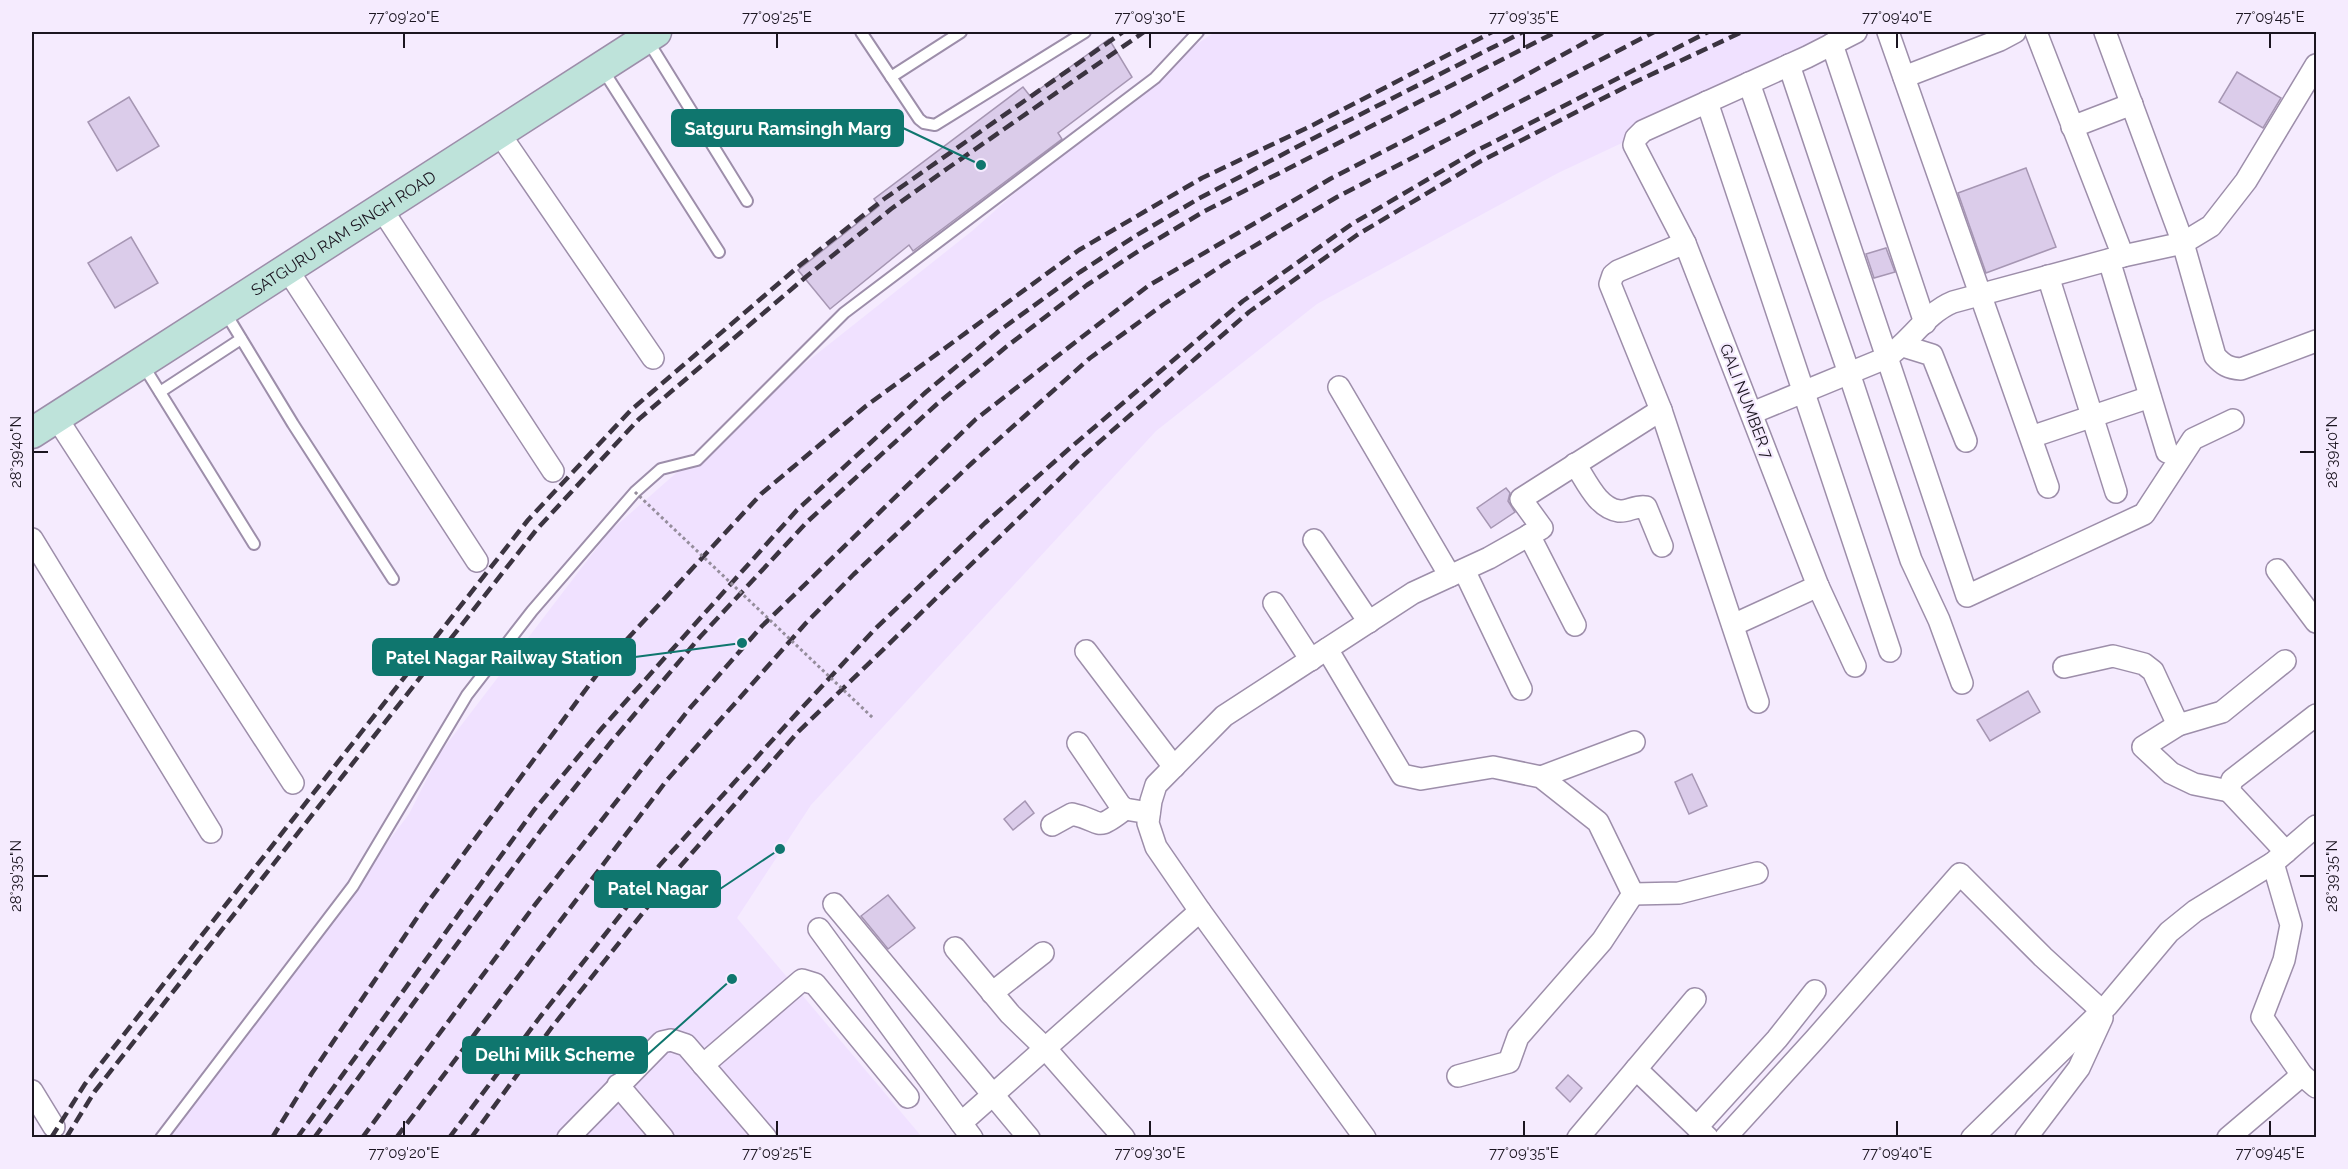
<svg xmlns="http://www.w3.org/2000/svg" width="2348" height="1169" viewBox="0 0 2348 1169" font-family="Raleway,sans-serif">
	<rect width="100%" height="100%" fill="#f5ebfe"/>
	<polygon fill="#f0e1ff" points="1215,32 1834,32 1673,119 1558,173 1317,304 1156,431 811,805 737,918 922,1137 165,1138 409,814 440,753 609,532 765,395 972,231 1141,81"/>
	<g fill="#dbccea" stroke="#a696b3" stroke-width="1.5">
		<polygon points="1109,39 1132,77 1058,133 1062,139 913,251 909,245 830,309 798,270 879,206 874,199 1023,87 1030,96"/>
		<polygon points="2237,72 2281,98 2263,128 2219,102"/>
		<polygon points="129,97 159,146 117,171 88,122"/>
		<polygon points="2026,168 2056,247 1986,273 1958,193"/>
		<polygon points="131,237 158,283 115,308 88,263"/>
		<polygon points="1886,248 1895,272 1874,278 1866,254"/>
		<polygon points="1506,488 1510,493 1508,501 1515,512 1491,528 1477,508"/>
		<polygon points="2028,691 2040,712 1990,741 1977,720"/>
		<polygon points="1692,774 1707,806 1689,814 1675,782"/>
		<polygon points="1025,801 1034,813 1013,830 1004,819"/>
		<polygon points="888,895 915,928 888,949 861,916"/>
		<polygon points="1568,1075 1582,1088 1570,1102 1556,1088"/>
	</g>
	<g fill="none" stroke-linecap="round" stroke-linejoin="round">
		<g stroke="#9d8eaa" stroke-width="14">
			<g id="lane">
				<polyline points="861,32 891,77 961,32"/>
				<polyline points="648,41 747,201"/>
				<polyline points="603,70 719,252"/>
				<polyline points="891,77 919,119 924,123 935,125 1085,32"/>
				<polyline points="225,312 293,424 393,579"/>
				<polyline points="143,365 254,544"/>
				<polyline points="160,392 241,339"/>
				<polyline points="161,1138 353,886 467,695 532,611 635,492 661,469 697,460 844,313 1155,78 1198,32"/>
			</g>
		</g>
		<g stroke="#9d8eaa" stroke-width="24">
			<g id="street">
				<polyline points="1888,32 2048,487"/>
				<polyline points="2036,32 2123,256"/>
				<path d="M2105,32L2183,243L2215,356C2223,365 2228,368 2241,369L2316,341"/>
				<polyline points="1832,44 1925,323"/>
				<polyline points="1789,65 1967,596 2144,514 2193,439 2233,420"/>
				<polyline points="1904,77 2000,40 2015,32"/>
				<polyline points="1749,83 1849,373 1911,560 1939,620 1962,683"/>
				<polyline points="1707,102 1890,651"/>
				<polyline points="2072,127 2132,104"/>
				<polyline points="499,133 653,358"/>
				<polyline points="381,208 553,471"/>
				<polyline points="2109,260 2167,452"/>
				<polyline points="287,269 477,561"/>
				<polyline points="2048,276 2116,492"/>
				<polyline points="1903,346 1932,355 1966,441"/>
				<polyline points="1339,387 1450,576"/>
				<polyline points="1661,410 1758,702"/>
				<path d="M1752,413L1886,358C1910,342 1926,313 1953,302L2123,256L2183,243L2211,226L2246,181L2316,65"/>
				<polyline points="56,417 293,783"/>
				<polyline points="2031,437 2150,397"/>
				<path d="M1575,464C1586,480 1597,508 1619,511C1628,512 1636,505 1646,507L1662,546"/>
				<polyline points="1529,535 1575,625"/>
				<polyline points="32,539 211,832"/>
				<polyline points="1314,540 1369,622"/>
				<polyline points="1464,570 1521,689"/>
				<polyline points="2277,570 2316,622"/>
				<polyline points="1274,603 1311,660"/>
				<polyline points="1733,625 1818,586"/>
				<polyline points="1327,649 1402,775 1421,779 1493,767 1541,777 1598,822 1633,894 1679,893 1757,873"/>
				<polyline points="1086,651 1174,767"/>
				<polyline points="1855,666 1818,586 1685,243 1634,145 1636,138 1643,131 1807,57 1856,32"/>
				<polyline points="2064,667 2113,656 2144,664 2153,671 2178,725"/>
				<polyline points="1078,743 1120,805 1125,809 1149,813"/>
				<polyline points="1541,777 1634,742"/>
				<polyline points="2229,791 2194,784 2171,773 2143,747 2178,725 2222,712 2285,661"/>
				<path d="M1052,825L1072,814C1104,821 1094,833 1125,809"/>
				<polyline points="2286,852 2229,791 2232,780 2316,715"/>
				<polyline points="2273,863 2291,925 2284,960 2262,1017 2302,1075 2316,1087"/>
				<polyline points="834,904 1029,1138"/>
				<polyline points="1200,911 1365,1138"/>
				<polyline points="819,929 961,1123"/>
				<polyline points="955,948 1010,1014 1045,1048 1124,1138"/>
				<polyline points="992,993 1043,953"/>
				<polyline points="703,1065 802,980 815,984 908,1097"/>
				<polyline points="1636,1069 1708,1138"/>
				<polyline points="1458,1076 1509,1062 1518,1037 1602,941 1633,894"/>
				<polyline points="618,1085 663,1138"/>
				<polyline points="32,1091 54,1127"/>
				<polyline points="1697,1127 1777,1039 1815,991"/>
				<polyline points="568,1138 662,1042 671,1040 686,1045 766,1138"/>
				<polyline points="972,1138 961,1123 1200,911 1156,847 1148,823 1151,801 1156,785 1224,716 1413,593 1489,558 1542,528 1521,499 1661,410 1610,284 1613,275 1618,271 1685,243"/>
				<polyline points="1578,1138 1695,999"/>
				<polyline points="1725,1138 1816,1038 1960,874 2043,957 2102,1011"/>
				<polyline points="1972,1138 2107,1006 2169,932 2195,911 2273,863 2316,826"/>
				<polyline points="2026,1138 2079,1068 2102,1018"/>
				<polyline points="2228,1138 2302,1075"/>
			</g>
		</g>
		<g stroke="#9d8eaa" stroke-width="33">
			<g id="secondary">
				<path id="s1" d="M32,433L656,32"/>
			</g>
		</g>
		<use href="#lane" stroke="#fff" stroke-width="10"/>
		<use href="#street" stroke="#fff" stroke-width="21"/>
		<use href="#secondary" stroke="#bee3da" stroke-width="30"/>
		<g stroke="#3b3440" stroke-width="4.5" stroke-dasharray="12 6" stroke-linecap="butt">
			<polyline points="51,1138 85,1084 528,520 631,410 799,266 884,199 1123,32"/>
			<polyline points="66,1138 95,1091 537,529 639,419 807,276 891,209 948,168 1144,32"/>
			<polyline points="272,1138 312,1073 425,906 607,661 761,494 866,406 1079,250 1202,178 1313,125 1492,32"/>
			<polyline points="297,1138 534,810 602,728 797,510 926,392 999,331 1080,272 1137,235 1198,199 1308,141 1523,32"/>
			<polyline points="314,1138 541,830 611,742 700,637 807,522 937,404 1006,347 1087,285 1143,248 1203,212 1556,32"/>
			<polyline points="362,1138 534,906 690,708 762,626 976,419 1148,286 1330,179 1450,117 1604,32"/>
			<polyline points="396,1138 667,780 806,623 854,574 973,462 1090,358 1164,304 1224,264 1337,197 1654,32"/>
			<polyline points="449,1138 540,1017 659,866 786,725 875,629 985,523 1070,448 1243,301 1352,224 1474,152 1708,32"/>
			<polyline points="471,1138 552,1027 677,870 798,732 1083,456 1249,312 1357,235 1481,161 1633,83 1742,32"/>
		</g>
		<polyline stroke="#958d9c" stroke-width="3" stroke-dasharray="3 3" stroke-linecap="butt" points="635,492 873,718"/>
	</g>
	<path fill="none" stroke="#1b1520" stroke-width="2" d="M404,33V48M777,33V48M1150,33V48M1524,33V48M1897,33V48M2270,33V48M33,452H48M2300,452H2315M33,876H48M2300,876H2315M404,1121V1136M777,1121V1136M1150,1121V1136M1524,1121V1136M1897,1121V1136M2270,1121V1136"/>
	<g text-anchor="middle" stroke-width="4.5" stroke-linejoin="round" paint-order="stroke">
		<g font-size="16" fill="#1b1520" stroke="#f5ebfe">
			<text dy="6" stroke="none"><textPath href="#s1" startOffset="370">SATGURU RAM SINGH ROAD</textPath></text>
			<text transform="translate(1747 401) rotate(69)" y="6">GALI NUMBER 7</text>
		</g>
	</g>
	<path fill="none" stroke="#0f766e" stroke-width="2" d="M981 165L903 128M742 643L635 657M780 849L720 889M732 979L647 1055"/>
	<g fill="#0f766e" stroke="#f5ebfe" stroke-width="2">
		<circle cx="981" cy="165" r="6"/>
		<circle cx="742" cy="643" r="6"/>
		<circle cx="780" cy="849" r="6"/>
		<circle cx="732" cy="979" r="6"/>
	</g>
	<g fill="#0f766e" stroke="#0f766e" stroke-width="2">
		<rect x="672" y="110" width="231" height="36" rx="6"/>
		<rect x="373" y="639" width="262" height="36" rx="6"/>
		<rect x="595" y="871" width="125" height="36" rx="6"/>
		<rect x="463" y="1037" width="184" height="36" rx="6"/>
	</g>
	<g font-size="18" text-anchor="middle" font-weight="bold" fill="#fff">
		<text x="788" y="135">Satguru Ramsingh Marg</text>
		<text x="504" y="664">Patel Nagar Railway Station</text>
		<text x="658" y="895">Patel Nagar</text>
		<text x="555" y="1061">Delhi Milk Scheme</text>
	</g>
	<rect width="2348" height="1169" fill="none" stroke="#f5ebfe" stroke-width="66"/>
	<rect x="33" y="33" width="2282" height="1103" fill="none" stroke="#1b1520" stroke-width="2"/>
	<g font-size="15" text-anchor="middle" fill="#1b1520">
		<text x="404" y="22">77°09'20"E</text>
		<text x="777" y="22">77°09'25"E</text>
		<text x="1150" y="22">77°09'30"E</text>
		<text x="1524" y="22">77°09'35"E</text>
		<text x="1897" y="22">77°09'40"E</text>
		<text x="2270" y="22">77°09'45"E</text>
		<text transform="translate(16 452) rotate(-90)" y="5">28°39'40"N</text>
		<text transform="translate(2332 452) rotate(-90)" y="5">28°39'40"N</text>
		<text transform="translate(16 876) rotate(-90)" y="5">28°39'35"N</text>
		<text transform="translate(2332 876) rotate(-90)" y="5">28°39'35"N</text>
		<text x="404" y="1158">77°09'20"E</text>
		<text x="777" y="1158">77°09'25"E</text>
		<text x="1150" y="1158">77°09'30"E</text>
		<text x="1524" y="1158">77°09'35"E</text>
		<text x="1897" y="1158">77°09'40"E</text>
		<text x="2270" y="1158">77°09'45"E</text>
	</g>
</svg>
